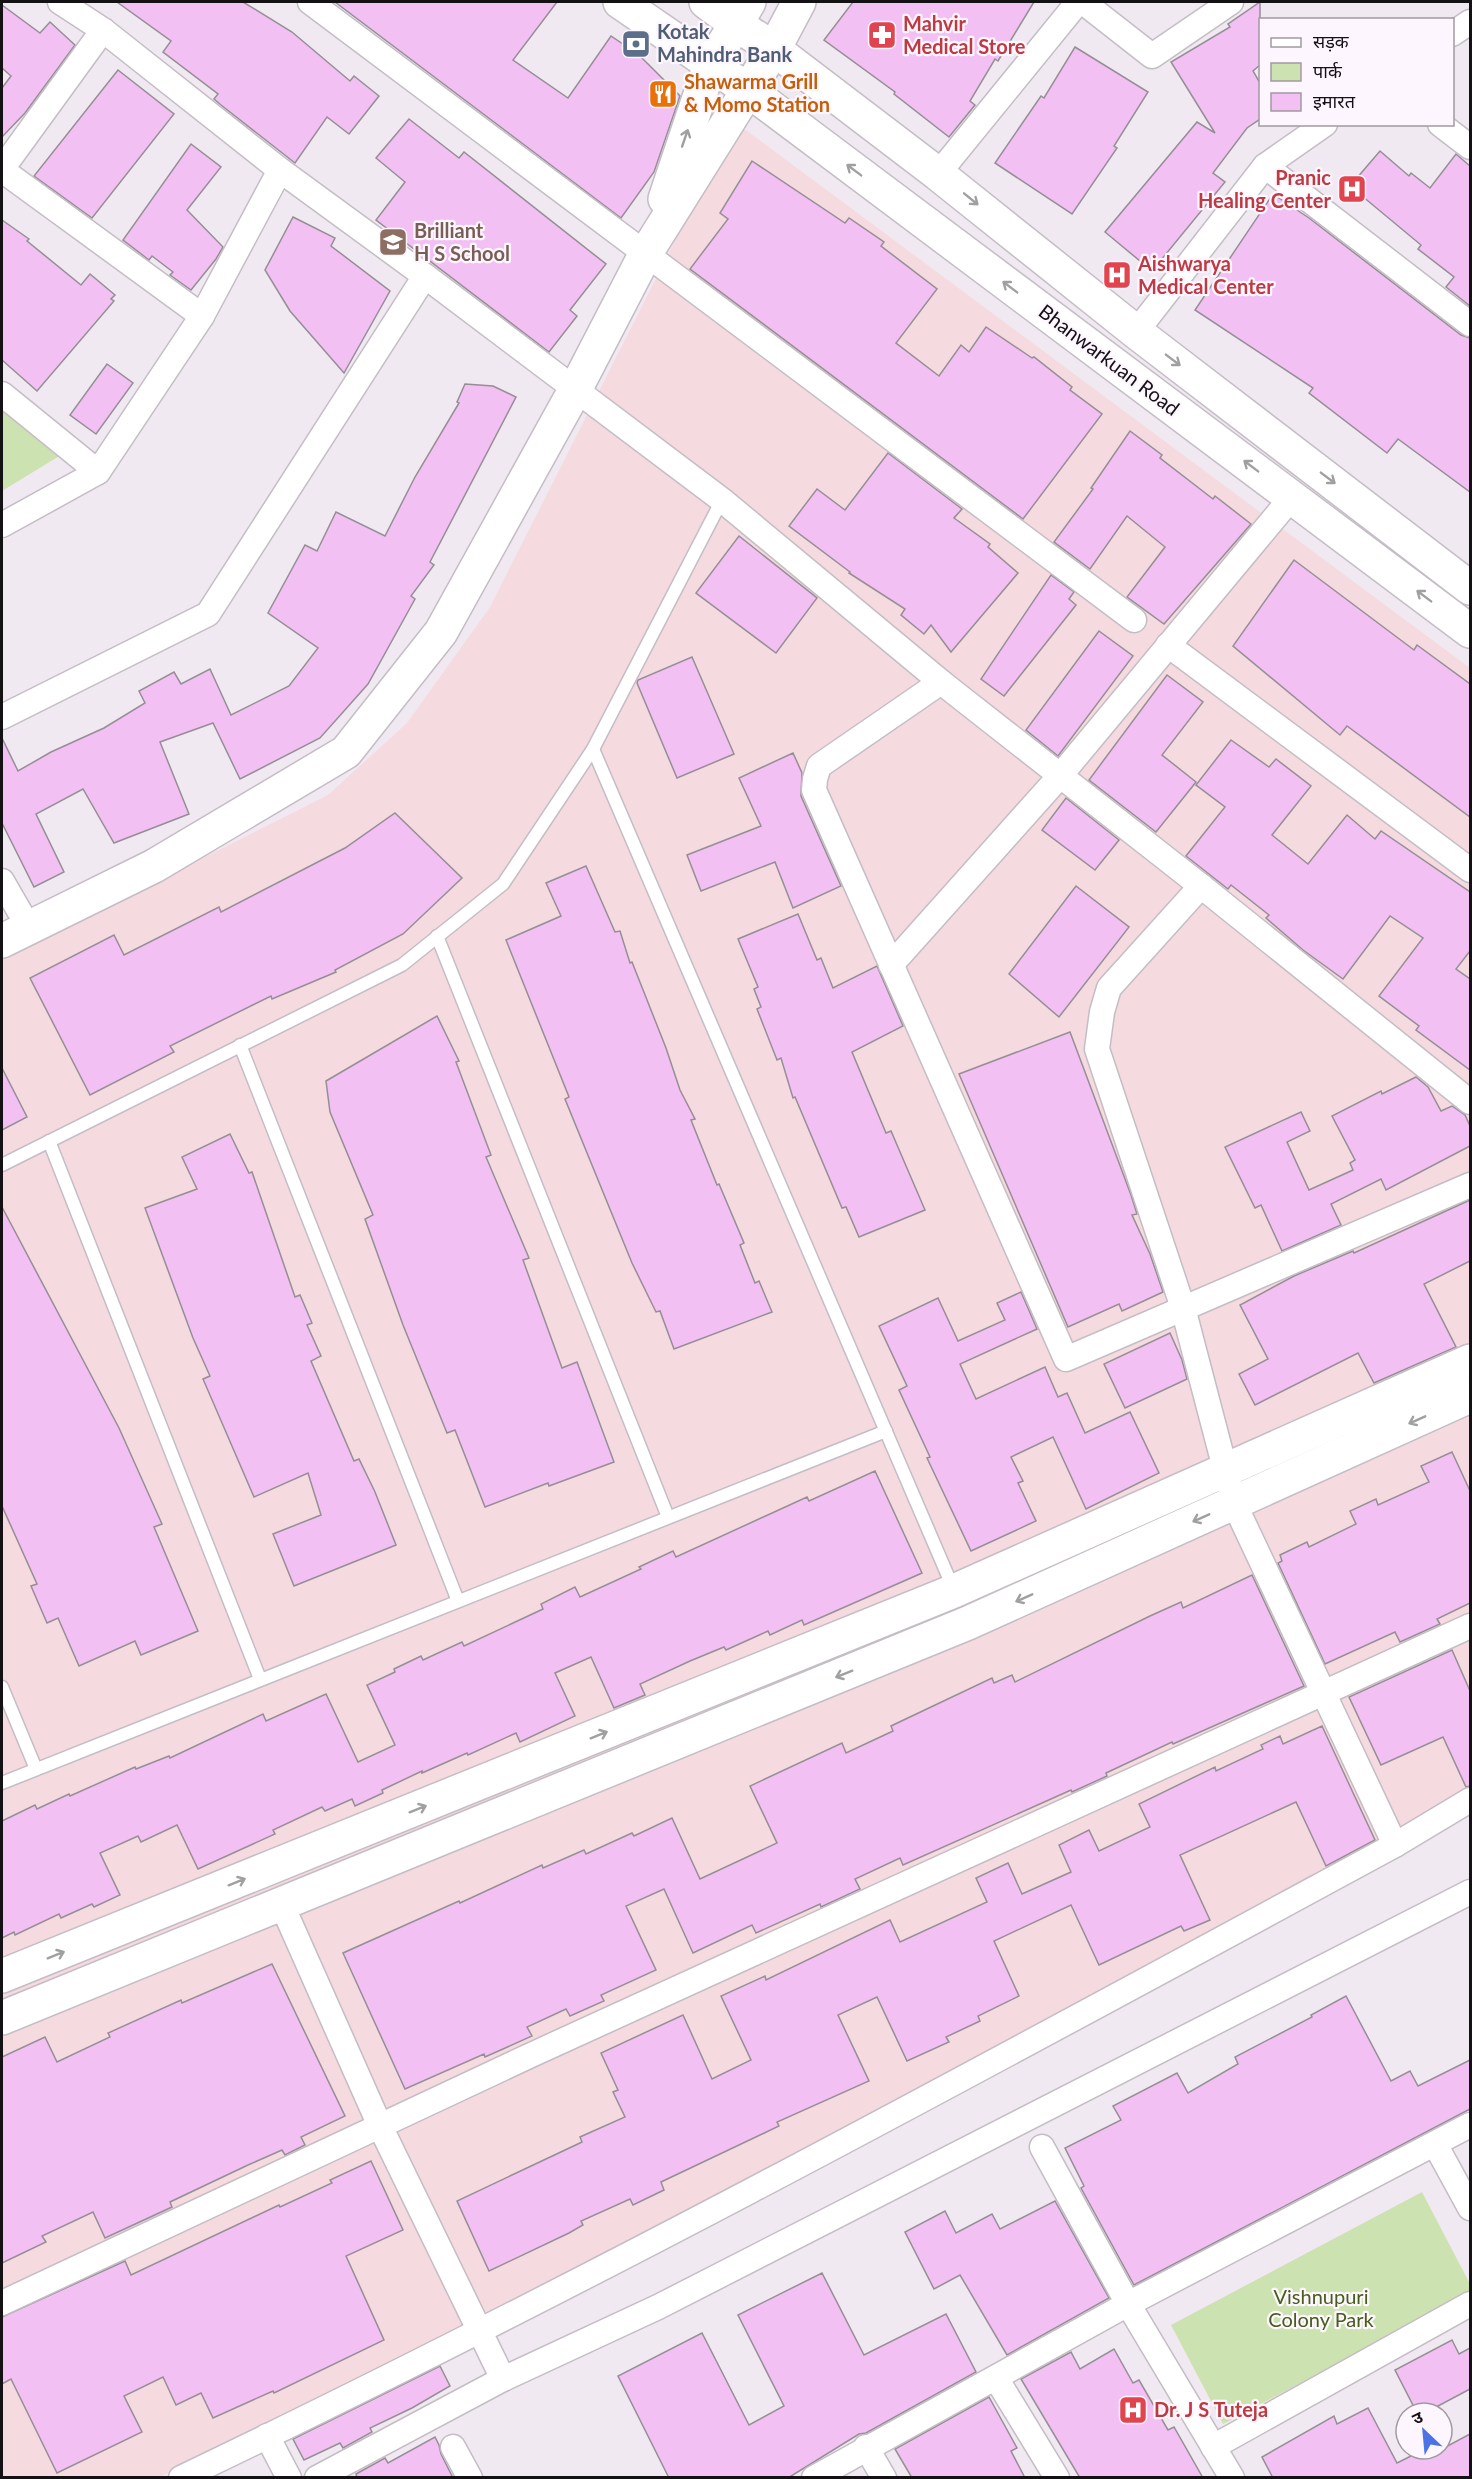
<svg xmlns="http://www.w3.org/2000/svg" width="1472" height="2479" viewBox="0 0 1472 2479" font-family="Lato,'Noto Sans Devanagari',sans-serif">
	<rect width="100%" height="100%" fill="#f1e9f1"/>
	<polygon fill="#f5dadf" points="735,122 1470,668 1470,1816 1328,1883 512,2305 160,2477 2,2478 2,959 328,795 407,723 490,607"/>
	<g fill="#cde2b1">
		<polygon points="2,408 61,455 2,491"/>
		<polygon points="1422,2192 1470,2284 1470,2293 1223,2424 1171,2325"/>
	</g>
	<g fill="#f3c0f4" stroke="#958e95" stroke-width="1.5">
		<polygon points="117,2 243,2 292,32 350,81 354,76 379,96 349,134 327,117 295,163 221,105 214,99 218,94 163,52 171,41"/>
		<polygon points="335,2 557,2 513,60 568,98 611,36 639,55 680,96 654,172 621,218"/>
		<polygon points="853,2 1034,2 998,61 995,59 970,101 975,105 949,137 894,94 895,92 824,40"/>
		<polygon points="1260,2 1260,65 1253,71 1260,83 1260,119 1247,128 1213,173 1225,182 1152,271 1105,232 1197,122 1215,133 1171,62 1230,27 1228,24"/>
		<polygon points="2,5 40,33 50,22 75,45 25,113 2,137 2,88 11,76 2,68"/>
		<polygon points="1075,47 1148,92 1114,146 1117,148 1072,214 995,163 1041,96 1044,98"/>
		<polygon points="118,70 174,114 92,218 34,176"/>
		<polygon points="409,119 459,158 464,152 606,264 570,310 577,316 549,352 376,220 405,182 376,158"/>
		<polygon points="191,144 221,167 187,210 223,247 216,259 191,290 170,275 173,272 152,256 149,260 123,240"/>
		<polygon points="1380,151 1409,176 1411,173 1430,188 1456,154 1470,166 1470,306 1446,287 1454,277 1418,249 1421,245 1350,186"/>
		<polygon points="752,161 845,223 849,218 884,242 881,246 937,289 896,343 939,376 961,345 969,352 986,327 1032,358 1034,357 1072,387 1070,390 1102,414 1023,519 690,269 728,219 720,213"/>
		<polygon points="1273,194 1309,218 1461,335 1470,338 1470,492 1398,439 1387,453 1309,393 1313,388 1195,310"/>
		<polygon points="293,217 335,238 331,246 390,291 344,373 290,311 265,270"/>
		<polygon points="2,220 29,239 27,241 81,285 90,274 115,295 111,299 114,301 37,391 2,360"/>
		<polygon points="107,364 133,383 96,434 70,415"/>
		<polygon points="465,384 493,386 516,397 430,562 434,565 411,596 415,599 368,684 320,738 240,779 213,723 160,742 189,814 114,843 83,789 36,814 64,872 34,887 2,823 2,738 18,771 51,752 104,728 145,703 139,691 174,672 181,684 210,669 231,715 289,686 318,648 268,613 305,545 317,551 336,512 385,536 415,477 459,403 457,402"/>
		<polygon points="1130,431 1162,455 1160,458 1213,499 1215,496 1251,524 1164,624 1127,597 1165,547 1127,516 1090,569 1054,542 1093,489 1091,488"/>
		<polygon points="888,453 962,509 954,518 990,544 988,547 1018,573 951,652 931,625 924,634 901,615 905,609 849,573 850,572 789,526 817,489 845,510"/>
		<polygon points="739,536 817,598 776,653 696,593"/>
		<polygon points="1294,560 1414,650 1417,645 1470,684 1470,817 1347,726 1340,735 1233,646"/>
		<polygon points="1051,575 1074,592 1069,599 1076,605 1004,696 981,679"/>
		<polygon points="1099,631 1133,656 1058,756 1026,730"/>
		<polygon points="692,657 734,754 677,778 637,683 638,680"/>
		<polygon points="1167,675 1203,702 1162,755 1196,782 1156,832 1089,780"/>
		<polygon points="1231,740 1269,767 1276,759 1311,786 1272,835 1308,864 1347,815 1375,839 1381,831 1470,892 1470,951 1456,969 1470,979 1470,1070 1416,1030 1419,1026 1379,996 1423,938 1390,916 1343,979 1303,950 1266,918 1269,915 1231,885 1228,889 1186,856 1225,807 1196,785"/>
		<polygon points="793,753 802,773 801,796 841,886 793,908 775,862 701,891 687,855 761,826 739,778"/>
		<polygon points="1066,798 1119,840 1095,870 1042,830"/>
		<polygon points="395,813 462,878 403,934 335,970 336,972 272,999 271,996 170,1046 174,1052 90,1095 30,978 114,935 124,955 219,907 221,912 345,848"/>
		<polygon points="586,866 615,932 620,931 630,963 632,962 666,1048 680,1090 695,1119 691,1120 717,1185 719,1184 744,1243 740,1245 755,1283 759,1281 772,1312 674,1349 660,1311 656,1312 632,1263 565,1099 569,1097 506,940 561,916 546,883"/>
		<polygon points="1076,886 1129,927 1059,1017 1009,974"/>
		<polygon points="798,914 817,960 821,958 833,988 877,966 903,1026 852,1052 886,1133 891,1131 925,1210 859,1237 846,1207 842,1208 795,1097 793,1098 781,1058 777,1060 757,1009 761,1007 754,989 758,987 738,939"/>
		<polygon points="437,1016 459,1061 456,1062 491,1155 486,1157 529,1258 523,1260 562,1368 577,1362 614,1462 549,1486 548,1483 485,1507 455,1430 447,1433 403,1325 365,1219 373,1215 330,1112 326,1081"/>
		<polygon points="1070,1032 1131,1195 1137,1214 1132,1215 1150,1254 1163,1292 1122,1311 1119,1304 1068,1327 959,1074"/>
		<polygon points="2,1068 27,1117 2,1130"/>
		<polygon points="1416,1077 1428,1087 1441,1111 1452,1106 1465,1115 1470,1126 1470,1146 1386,1190 1381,1179 1331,1204 1341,1225 1282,1251 1261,1205 1255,1208 1225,1147 1301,1112 1310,1131 1287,1142 1309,1190 1353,1170 1350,1163 1355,1160 1332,1116 1381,1091 1382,1094"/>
		<polygon points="230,1134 249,1173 252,1172 295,1297 300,1295 312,1323 307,1325 321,1356 311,1361 354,1461 359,1459 375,1492 396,1545 294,1586 273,1534 321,1515 308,1473 254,1497 203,1379 210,1376 193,1338 145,1208 197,1189 182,1157"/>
		<polygon points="1470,1200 1470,1261 1424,1284 1456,1347 1374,1383 1358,1353 1255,1405 1239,1374 1268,1359 1240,1305 1294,1276 1353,1251 1354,1253"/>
		<polygon points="2,1207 119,1428 162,1524 154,1527 198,1631 141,1655 135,1641 79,1666 58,1618 47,1623 31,1586 37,1584 2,1506"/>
		<polygon points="1021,1292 1037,1329 960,1364 976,1399 1045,1367 1058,1397 1067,1393 1085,1433 1130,1412 1159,1473 1086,1509 1053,1437 1011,1457 1023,1481 1018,1483 1036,1521 971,1551 927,1458 930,1457 899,1390 907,1386 879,1326 938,1298 958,1341 1005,1320 997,1303"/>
		<polygon points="1170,1333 1182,1360 1187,1379 1125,1408 1104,1364"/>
		<polygon points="1452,1452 1470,1491 1470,1603 1437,1619 1440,1624 1400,1642 1395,1632 1325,1664 1278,1563 1282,1561 1280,1555 1307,1542 1309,1547 1356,1524 1350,1511 1376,1499 1378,1505 1429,1482 1421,1466"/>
		<polygon points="875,1471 922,1573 804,1625 802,1620 770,1635 768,1631 726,1650 724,1647 690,1661 640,1684 645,1695 614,1708 591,1657 555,1673 575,1716 520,1742 516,1733 468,1755 467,1753 422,1773 422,1771 382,1790 383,1793 355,1806 352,1799 325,1811 322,1807 273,1830 275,1834 198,1869 177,1825 141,1842 138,1836 100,1853 120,1895 94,1907 92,1904 61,1918 59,1914 15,1935 14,1932 2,1938 2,1821 35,1805 37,1809 69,1794 70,1796 135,1767 136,1769 169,1756 170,1758 263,1714 266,1721 326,1694 358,1762 395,1745 367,1685 395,1672 394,1669 421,1656 423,1660 462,1642 464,1646 543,1609 541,1604 575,1587 580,1597 641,1569 639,1567 673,1551 676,1557 807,1497 809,1501"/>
		<polygon points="1252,1575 1304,1686 1173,1744 1172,1742 1106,1773 1107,1776 1072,1792 1071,1790 1051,1799 903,1865 900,1858 855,1879 860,1889 821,1907 820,1904 756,1933 752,1925 693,1953 664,1889 626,1906 656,1970 601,1995 604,2001 570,2016 566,2009 527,2027 532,2036 485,2057 484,2054 405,2089 343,1953 459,1901 460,1903 542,1865 543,1868 584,1850 586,1854 632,1833 634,1836 672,1818 700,1879 777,1843 750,1786 842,1743 846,1753 893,1731 891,1726 992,1678 994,1683 1012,1675 1015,1682 1150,1616 1181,1602 1183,1608"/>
		<polygon points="1452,1650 1470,1691 1470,1786 1466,1787 1443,1737 1381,1765 1349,1697"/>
		<polygon points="1322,1726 1375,1840 1326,1866 1296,1802 1180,1855 1210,1920 1184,1931 1181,1926 1099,1965 1071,1905 994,1941 1019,1996 978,2016 980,2021 946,2037 949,2042 907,2061 877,1997 838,2015 869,2081 777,2122 779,2126 661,2182 664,2190 633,2205 630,2199 581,2221 583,2225 569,2233 489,2271 457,2201 582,2142 580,2137 625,2117 613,2092 618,2090 601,2053 683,2015 712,2079 751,2060 721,1996 765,1976 766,1980 890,1920 900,1942 987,1902 976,1878 1008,1863 1022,1894 1071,1872 1059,1845 1089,1830 1099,1851 1150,1827 1139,1804 1215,1767 1216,1771 1263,1749 1261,1745 1280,1736 1283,1744"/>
		<polygon points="272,1964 345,2116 301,2137 305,2145 285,2155 282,2150 248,2165 170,2202 172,2207 105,2238 93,2212 42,2236 46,2242 2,2263 2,2057 45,2037 57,2062 110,2037 108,2033 181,2000 182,2003"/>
		<polygon points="1346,1996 1391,2081 1410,2071 1418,2086 1470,2060 1470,2109 1134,2285 1081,2188 1084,2186 1065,2148 1121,2120 1113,2106 1177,2073 1188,2093 1238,2064 1235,2057 1312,2017 1311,2015"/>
		<polygon points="371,2161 403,2230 346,2256 384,2340 274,2393 273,2391 213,2418 201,2393 176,2405 163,2377 124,2396 142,2432 57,2473 11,2379 2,2384 2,2317 125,2261 131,2275 279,2205 280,2207 332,2183 330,2180"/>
		<polygon points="1055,2201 1109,2298 1007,2355 960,2275 934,2289 905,2232 945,2211 956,2233 992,2214 1000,2229"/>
		<polygon points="822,2273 864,2355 946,2314 976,2372 866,2433 859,2434 788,2478 669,2478 618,2376 702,2333 749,2425 784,2406 738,2315"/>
		<polygon points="1452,2340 1459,2354 1470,2348 1470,2389 1425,2413 1417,2413 1395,2370"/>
		<polygon points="1114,2349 1133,2383 1139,2380 1168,2430 1174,2427 1203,2478 1080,2478 1021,2379 1071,2352 1080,2369"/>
		<polygon points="440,2366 450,2386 412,2408 370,2428 372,2432 343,2448 340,2443 304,2460 293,2439"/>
		<polygon points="989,2397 1017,2448 1011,2451 1025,2478 912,2478 895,2449"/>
		<polygon points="1368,2408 1397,2463 1425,2449 1442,2449 1470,2434 1470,2478 1273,2478 1262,2457 1334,2416 1337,2424"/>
		<polygon points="435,2437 439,2445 441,2454 453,2478 357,2478 356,2474 385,2458 388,2463"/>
	</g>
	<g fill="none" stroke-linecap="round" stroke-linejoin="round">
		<g stroke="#c5bdc5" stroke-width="15">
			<g id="lane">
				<polyline points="593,749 954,1590"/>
				<polyline points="437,936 668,1517"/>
				<polyline points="240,1045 458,1601"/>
				<polyline points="49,1141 260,1679"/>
				<polyline points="2,1165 402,965 503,884 593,749 722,500"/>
				<polyline points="2,1687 36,1769"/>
				<polyline points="2,1783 886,1431"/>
			</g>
		</g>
		<g stroke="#c5bdc5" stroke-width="27">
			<g id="street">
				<polyline points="60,2 103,30 280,170 425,276 722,500 941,682 1201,886 1470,1102"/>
				<polyline points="310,2 1134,620"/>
				<polyline points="1083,2 1152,56 1231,2"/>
				<polyline points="1452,34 1470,22"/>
				<polyline points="1440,124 1470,147"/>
				<polyline points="1265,166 1470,324"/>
				<polyline points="2,169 103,30"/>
				<polyline points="2,170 202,316"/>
				<polyline points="938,174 1078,2"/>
				<polyline points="1136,332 1265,166 1325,124"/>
				<polyline points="2,394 98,472"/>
				<polyline points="2,525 98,472 202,316 280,170"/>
				<polyline points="1168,645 1470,870"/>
				<polyline points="941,682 819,766 815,779 814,790 1066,1359 1470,1185"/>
				<polyline points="2,717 208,614 425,276"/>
				<polyline points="2,881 29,928"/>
				<polyline points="1201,886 1109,988 1102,1012 1097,1049 1183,1308 1234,1503 1395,1845"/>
				<polyline points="891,965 1059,777 1292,497"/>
				<polyline points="282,1905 380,2126 503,2379"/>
				<polyline points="1435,2144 1470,2208"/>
				<polyline points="1042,2147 1128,2304 1232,2478"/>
				<polyline points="2,2303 529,2056 1470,1626"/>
				<polyline points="996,2378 1057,2478"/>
				<polyline points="267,2436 289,2478"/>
				<polyline points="453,2447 470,2478"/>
				<polyline points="866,2447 884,2478"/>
				<polyline points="1213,2447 1470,2304"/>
				<path d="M181,2478C593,2281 994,2062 1395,1845L1470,1800"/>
				<polyline points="317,2478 503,2379 658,2307 1470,1892"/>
				<polyline points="814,2478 1128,2304 1470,2125"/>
			</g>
		</g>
		<g stroke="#c5bdc5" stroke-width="36">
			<g id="secondary">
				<polyline points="620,2 748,90 774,49 736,24 710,65 665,199"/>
				<polyline points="706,2 736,24 749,2"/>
				<polyline points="799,2 774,49 938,174 1136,332 1470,588"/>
				<polyline points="2,941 154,866 346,752 441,632 575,390 646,253 748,90 1470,631"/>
				<polyline points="2,1976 954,1591 1470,1361"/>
				<polyline points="2,2018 968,1623 1470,1396"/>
			</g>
		</g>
		<use href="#lane" stroke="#fff" stroke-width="12"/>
		<use href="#street" stroke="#fff" stroke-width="24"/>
		<use href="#secondary" stroke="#fff" stroke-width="33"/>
	</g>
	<defs><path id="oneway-shaft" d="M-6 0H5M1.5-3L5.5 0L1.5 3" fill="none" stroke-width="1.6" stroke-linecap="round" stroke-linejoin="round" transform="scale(1.5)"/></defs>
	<g stroke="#a1a0a1">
		<use href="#oneway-shaft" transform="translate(685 138) rotate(-71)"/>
		<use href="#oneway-shaft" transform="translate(854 170) rotate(-143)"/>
		<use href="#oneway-shaft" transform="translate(971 199) rotate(39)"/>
		<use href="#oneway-shaft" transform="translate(1010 287) rotate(-143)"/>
		<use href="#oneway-shaft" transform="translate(1173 360) rotate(37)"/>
		<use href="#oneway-shaft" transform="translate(1251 466) rotate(-143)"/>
		<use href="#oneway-shaft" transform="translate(1328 478) rotate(37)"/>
		<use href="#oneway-shaft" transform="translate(1424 596) rotate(-143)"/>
		<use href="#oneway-shaft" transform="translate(1417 1420) rotate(156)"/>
		<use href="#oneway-shaft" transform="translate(1201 1518) rotate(156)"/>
		<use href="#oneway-shaft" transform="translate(1024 1598) rotate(156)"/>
		<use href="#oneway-shaft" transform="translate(844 1674) rotate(158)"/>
		<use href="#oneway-shaft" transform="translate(599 1735) rotate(-22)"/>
		<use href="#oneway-shaft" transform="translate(418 1809) rotate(-22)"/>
		<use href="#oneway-shaft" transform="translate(237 1882) rotate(-22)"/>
		<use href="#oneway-shaft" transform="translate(56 1955) rotate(-22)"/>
	</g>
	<defs>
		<g id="pharmacy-square" transform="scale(1.5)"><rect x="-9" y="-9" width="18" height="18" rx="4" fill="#e0444e" stroke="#fef6fe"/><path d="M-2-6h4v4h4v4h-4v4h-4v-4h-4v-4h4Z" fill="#fff"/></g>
		<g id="bank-square" transform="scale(1.5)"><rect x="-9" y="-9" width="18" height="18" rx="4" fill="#5c6f8a" stroke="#fef6fe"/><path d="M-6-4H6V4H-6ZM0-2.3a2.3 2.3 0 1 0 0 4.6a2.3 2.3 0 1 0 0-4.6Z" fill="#fff"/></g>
		<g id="restaurant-square" transform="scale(1.5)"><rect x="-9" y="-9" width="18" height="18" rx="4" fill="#e8710a" stroke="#fef6fe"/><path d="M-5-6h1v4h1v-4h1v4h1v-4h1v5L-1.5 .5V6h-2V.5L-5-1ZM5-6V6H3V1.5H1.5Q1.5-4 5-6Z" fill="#fff"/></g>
		<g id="hospital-square" transform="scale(1.5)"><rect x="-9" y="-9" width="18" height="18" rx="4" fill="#e0444e" stroke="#fef6fe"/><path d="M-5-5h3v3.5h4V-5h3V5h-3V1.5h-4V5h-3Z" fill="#fff"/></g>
		<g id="school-square" transform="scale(1.5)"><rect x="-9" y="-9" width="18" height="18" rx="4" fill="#8d6e63" stroke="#fef6fe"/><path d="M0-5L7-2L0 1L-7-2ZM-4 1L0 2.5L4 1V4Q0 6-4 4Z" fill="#fff"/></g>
	</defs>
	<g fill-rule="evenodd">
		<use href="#pharmacy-square" x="882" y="35"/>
		<use href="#bank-square" x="636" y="44"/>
		<use href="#restaurant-square" x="663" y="94"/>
		<use href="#hospital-square" x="1352" y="189"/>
		<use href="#school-square" x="393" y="242"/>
		<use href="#hospital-square" x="1117" y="275"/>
		<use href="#hospital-square" x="1133" y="2410"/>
	</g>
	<g text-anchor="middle" stroke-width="4.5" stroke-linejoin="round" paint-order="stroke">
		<g font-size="20" font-weight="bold" fill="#be3a42" stroke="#fef6fe" text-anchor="start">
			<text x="903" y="31">Mahvir<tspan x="903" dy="23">Medical Store</tspan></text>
			<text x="1331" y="185" text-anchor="end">Pranic<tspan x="1331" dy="23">Healing Center</tspan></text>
			<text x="1138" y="271">Aishwarya<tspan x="1138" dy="23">Medical Center</tspan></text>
			<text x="1154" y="2417">Dr. J S Tuteja</text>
		</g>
		<g font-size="20" font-weight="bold" fill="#4e5e75" stroke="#fef6fe" text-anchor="start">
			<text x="657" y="39">Kotak<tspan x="657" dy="23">Mahindra Bank</tspan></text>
		</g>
		<g font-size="20" font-weight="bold" fill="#c56008" stroke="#fef6fe" text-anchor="start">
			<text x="684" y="89">Shawarma Grill<tspan x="684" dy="23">&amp; Momo Station</tspan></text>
		</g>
		<g font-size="20" font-weight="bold" fill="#785e54" stroke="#fef6fe" text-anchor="start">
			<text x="414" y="238">Brilliant<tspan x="414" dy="23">H S School</tspan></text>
		</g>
		<g font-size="20" fill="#141114" stroke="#fef6fe">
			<text transform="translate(1109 360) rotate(37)" y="7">Bhanwarkuan Road</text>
		</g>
		<g font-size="20" fill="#465d1b" stroke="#fef6fe">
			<text x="1321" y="2304">Vishnupuri<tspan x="1321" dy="23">Colony Park</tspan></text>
		</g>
	</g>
	<rect width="1472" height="2479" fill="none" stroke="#141114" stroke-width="6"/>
	<rect x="1259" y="18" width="195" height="108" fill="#fef6fe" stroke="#a09aa0" stroke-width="1.5"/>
	<rect x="1271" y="38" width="30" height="9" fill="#ffffff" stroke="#a09aa0" stroke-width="1.5"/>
	<text x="1313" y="48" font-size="18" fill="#141114">सड़क</text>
	<rect x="1271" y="63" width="30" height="18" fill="#cde2b1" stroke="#a09aa0" stroke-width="1.5"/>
	<text x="1313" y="78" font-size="18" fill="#141114">पार्क</text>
	<rect x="1271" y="93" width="30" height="18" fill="#f3c0f4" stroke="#a09aa0" stroke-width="1.5"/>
	<text x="1313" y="108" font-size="18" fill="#141114">इमारत</text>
	<g transform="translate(1424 2431) rotate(334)"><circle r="28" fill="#fef6fe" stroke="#a09aa0" stroke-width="1.5"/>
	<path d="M0-4.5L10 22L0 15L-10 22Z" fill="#4b73e6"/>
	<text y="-9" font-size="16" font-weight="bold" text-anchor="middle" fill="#141114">उ</text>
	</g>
</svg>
